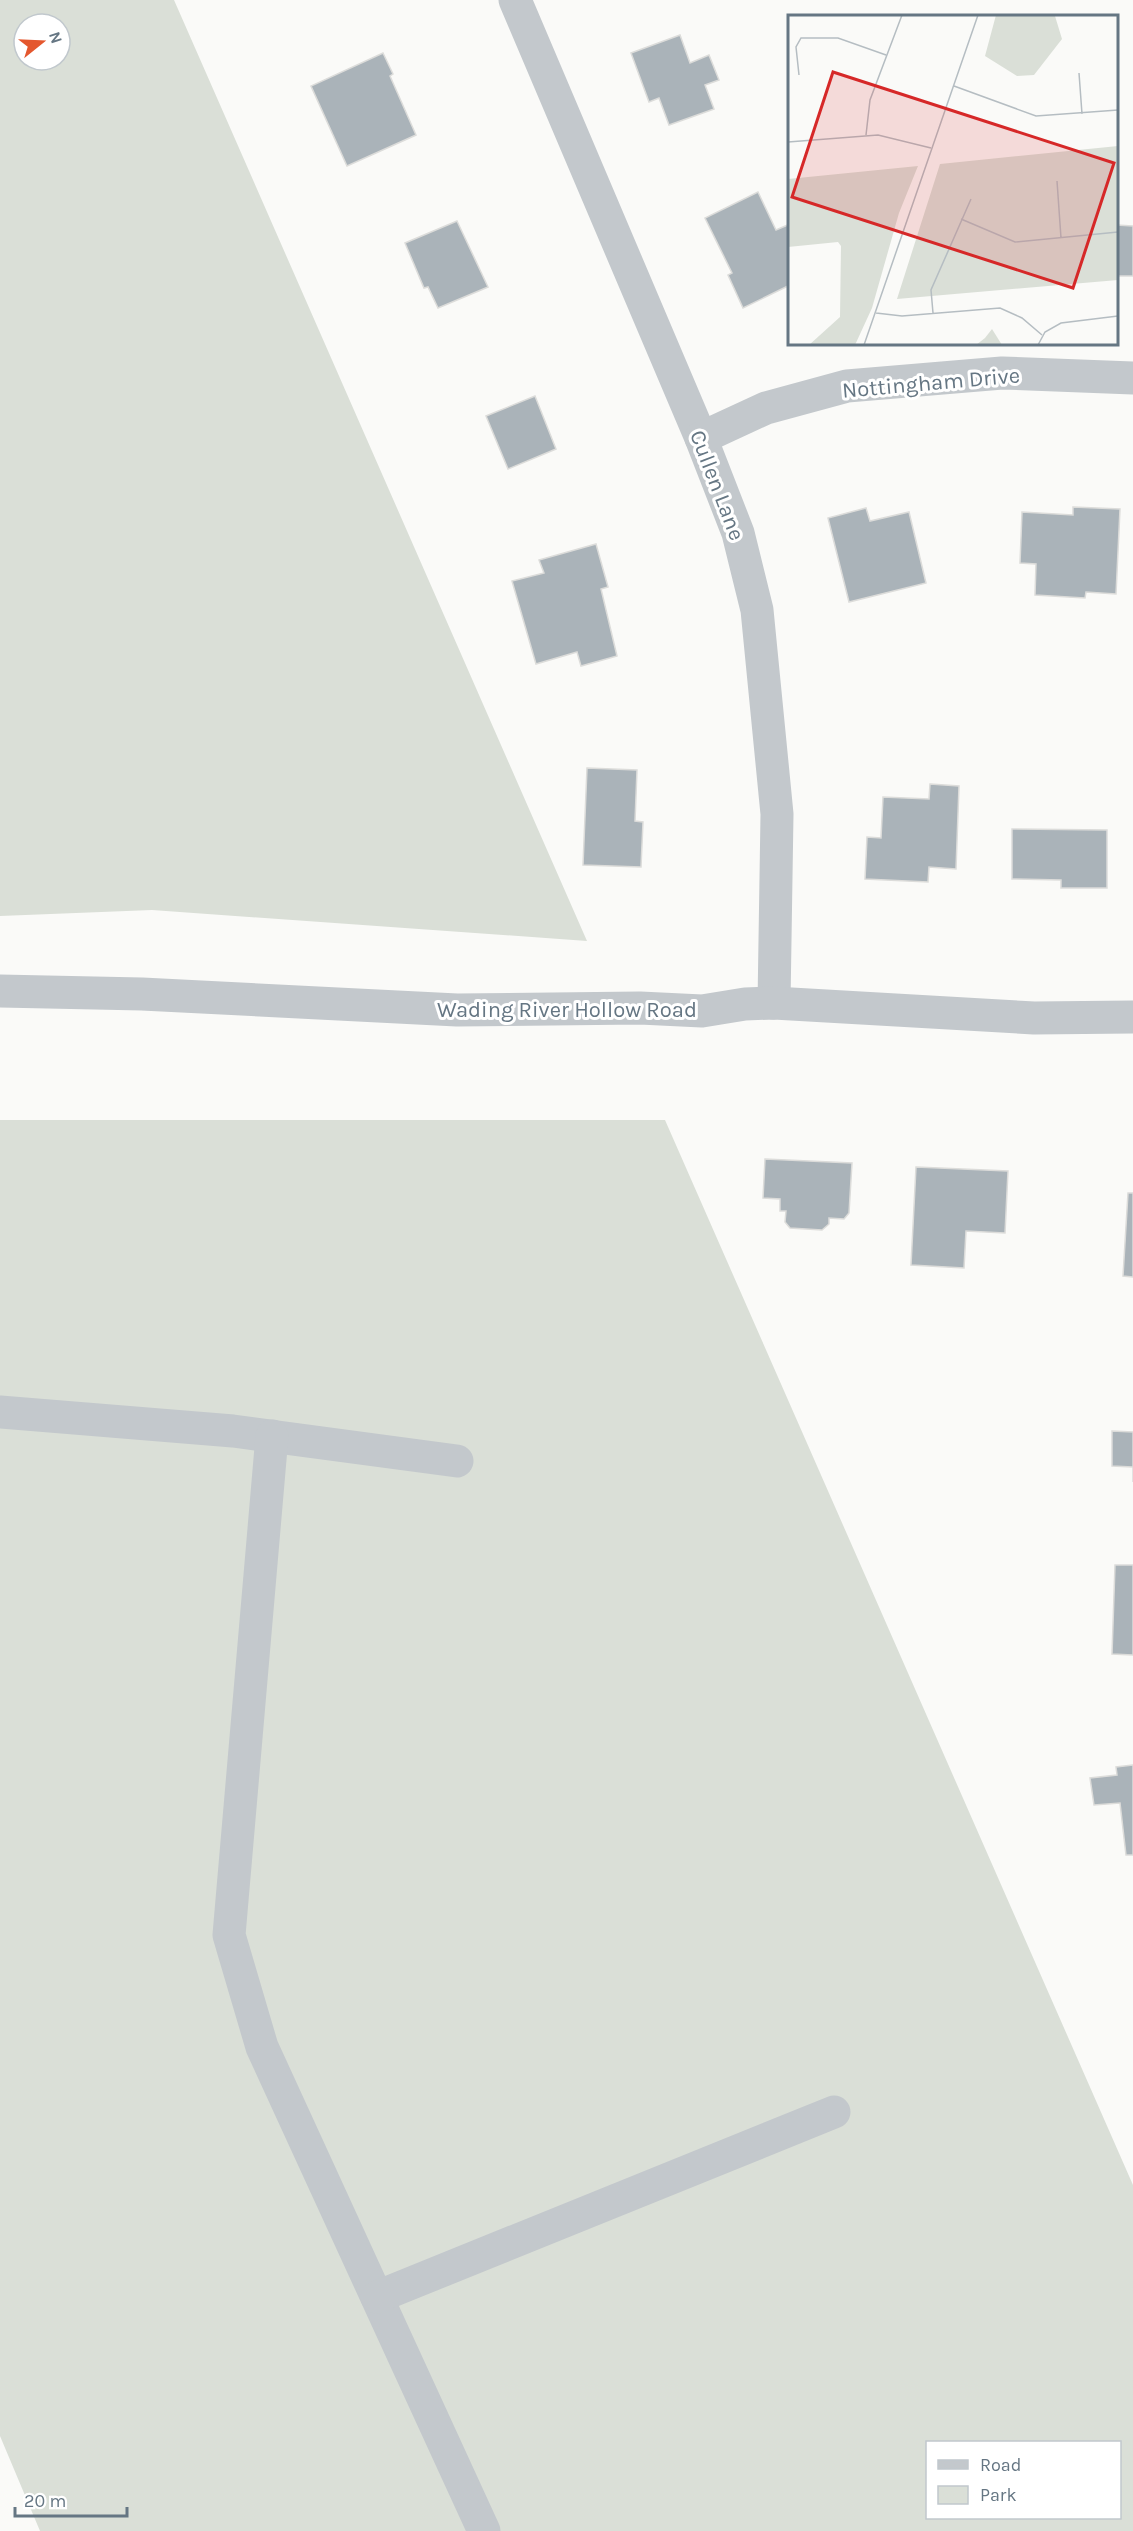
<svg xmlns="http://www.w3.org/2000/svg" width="1133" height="2531" viewBox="0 0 1133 2531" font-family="Karla,sans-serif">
	<rect width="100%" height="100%" fill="#fafaf8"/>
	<g fill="#dadfd7" fill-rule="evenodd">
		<path d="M0,0H174L587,941L152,910L0,916ZM24,24H60V60H24Z"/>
		<path d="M0,1120H665L1133,2185V2531H40L0,2436ZM928,2442H1120V2518H928Z"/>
	</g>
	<g fill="#aab3b9" stroke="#dcdcda" stroke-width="1.5">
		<polygon points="680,35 690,63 709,55 719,80 705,85 714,109 669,125 659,98 649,102 631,53"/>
		<polygon points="383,53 393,74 390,76 416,135 347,166 311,86"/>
		<polygon points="758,192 776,230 790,224 790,285 743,308 728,275 732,273 705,218"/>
		<polygon points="457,221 488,287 438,308 428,287 424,288 405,243"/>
		<polygon points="1116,225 1133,226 1133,276 1116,276"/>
		<polygon points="535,396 556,449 508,469 486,416"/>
		<polygon points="1073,507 1120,509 1116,594 1086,592 1085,598 1035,595 1036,564 1020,563 1022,512 1073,515"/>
		<polygon points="866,508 870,521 909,512 926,583 849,602 828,518"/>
		<polygon points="596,544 608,587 601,589 617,656 581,666 577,652 536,664 512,581 544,573 539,560"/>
		<polygon points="587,768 637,770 635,821 643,822 641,867 583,865"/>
		<polygon points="930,784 959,786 956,869 929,867 928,882 865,879 867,837 881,838 883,797 929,799"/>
		<polygon points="1012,829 1107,830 1107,888 1061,888 1061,880 1012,879"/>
		<polygon points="765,1159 852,1163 849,1213 844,1219 829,1218 829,1224 822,1230 790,1228 785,1222 786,1211 780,1211 780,1199 763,1198"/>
		<polygon points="916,1167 1008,1171 1005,1233 966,1231 964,1268 911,1265"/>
		<polygon points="1128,1193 1133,1193 1133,1277 1123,1276"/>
		<polygon points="1112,1431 1133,1432 1133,1482 1133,1467 1112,1466"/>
		<polygon points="1115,1565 1133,1565 1133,1655 1112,1654"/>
		<polygon points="1133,1765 1133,1855 1126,1855 1120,1803 1094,1805 1090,1778 1117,1775 1116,1767"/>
	</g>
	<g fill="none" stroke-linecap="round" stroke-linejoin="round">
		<g stroke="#c3c8cc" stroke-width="33">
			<polyline points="515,0 701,438 738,533 757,610 777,814 774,1003"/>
			<polyline points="701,438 766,408 847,386 1002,373 1133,378"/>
			<polyline points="0,991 142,994 457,1010 640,1008 702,1011 745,1004 774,1003 1034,1018 1133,1017"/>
			<polyline points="0,1412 233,1431 457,1461"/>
			<polyline points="272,1436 229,1935 262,2047 484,2531"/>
			<polyline points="377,2297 834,2112"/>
		</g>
	</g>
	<g text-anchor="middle" stroke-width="6" stroke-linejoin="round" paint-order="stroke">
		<g font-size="22" fill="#657683" stroke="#fff">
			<text transform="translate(931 382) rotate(-5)" y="8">Nottingham Drive</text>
			<text transform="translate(718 485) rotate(69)" y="8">Cullen Lane</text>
			<text x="567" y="1017">Wading River Hollow Road</text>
		</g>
	</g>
	<g transform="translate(788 15)">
		<rect width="330" height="330" fill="#fafaf8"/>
		<path d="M208,0L267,1L274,24L246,60L229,61L197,41ZM330,131V265L109,284L152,149ZM130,151L111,198L84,293L67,330H21L52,302L53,231L50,227L0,232V164ZM204,314L214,330H188L197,323Z" fill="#dadfd7"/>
		<path fill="none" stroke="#b5bdc2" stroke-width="1.5" d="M291,58L294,99M11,60L8,32L13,23H50L98,40M166,71L248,101L330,95M78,120L82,85L114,0M0,127L90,120L143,133M269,166L273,223M173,204L227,227L330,217M88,298L114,301L212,293L234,303L254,320M145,298L143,275L183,184M76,330L190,0M250,330L257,317L273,308L330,301"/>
		<path fill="#d62828" fill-opacity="0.15" stroke="#d62828" stroke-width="3" d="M45,57L326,148L285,273L4,182Z"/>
		<rect width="330" height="330" fill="none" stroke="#657683" stroke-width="3"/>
	</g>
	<rect x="926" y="2441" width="195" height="78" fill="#ffffff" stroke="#c1c8cd" stroke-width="1.5"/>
	<rect x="938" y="2460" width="30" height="9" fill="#c3c8cc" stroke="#c1c8cd" stroke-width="1.5"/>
	<text x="980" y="2471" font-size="18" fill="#657683">Road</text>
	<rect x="938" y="2486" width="30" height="18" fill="#dadfd7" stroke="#c1c8cd" stroke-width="1.5"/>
	<text x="980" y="2501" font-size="18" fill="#657683">Park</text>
	<g transform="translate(42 42) rotate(72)"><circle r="28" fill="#ffffff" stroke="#c1c8cd" stroke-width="1.5"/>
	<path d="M0-4.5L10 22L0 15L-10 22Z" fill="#e4572e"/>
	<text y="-9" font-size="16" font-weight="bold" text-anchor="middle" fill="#657683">N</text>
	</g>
	<path d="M15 2507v9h112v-9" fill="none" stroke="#657683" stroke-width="3"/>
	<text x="24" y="2507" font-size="18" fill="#657683" stroke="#ffffff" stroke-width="4.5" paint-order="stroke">20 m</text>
</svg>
